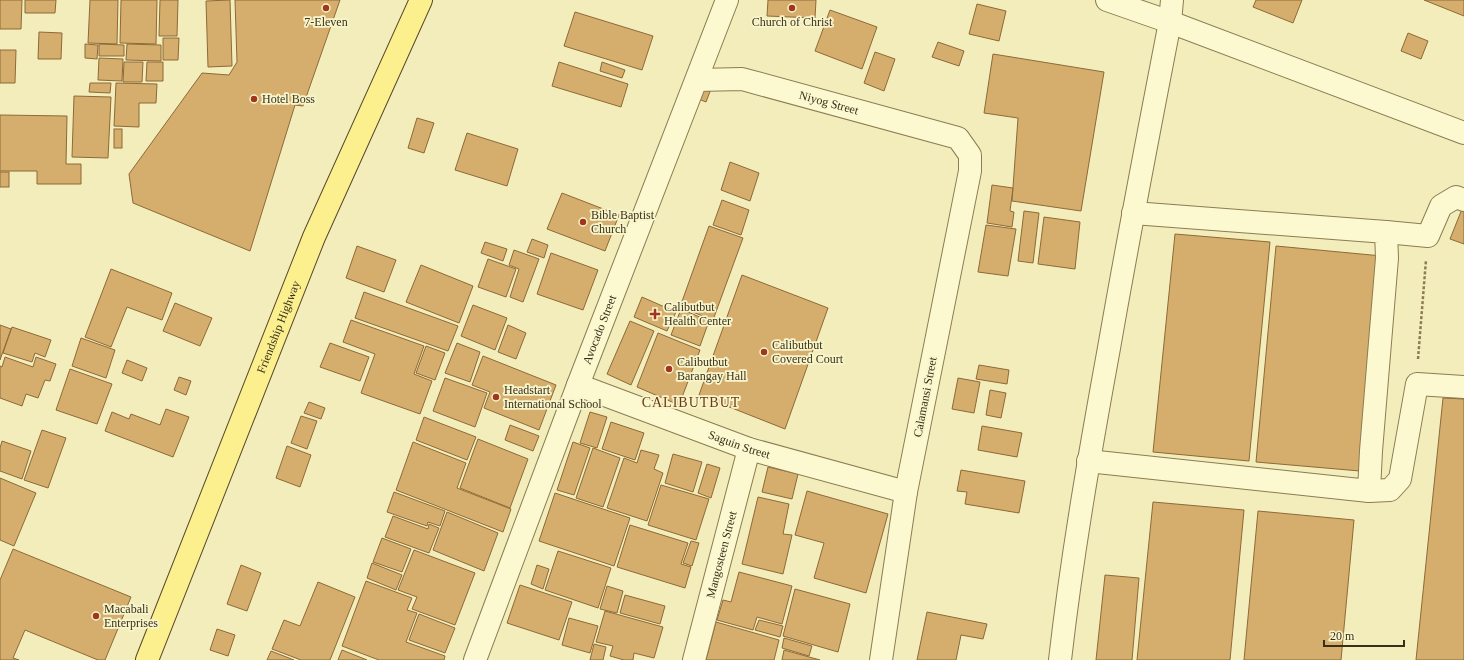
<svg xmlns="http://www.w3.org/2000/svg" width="1464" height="660" viewBox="0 0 1464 660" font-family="Georgia,serif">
	<rect width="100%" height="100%" fill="#f2edbb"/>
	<g fill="#d5ad6d" stroke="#8d6a37">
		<polygon points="0,0 22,0 21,29 0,29"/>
		<polygon points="25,0 56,0 55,13 25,13"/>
		<polygon points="90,0 118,0 117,44 88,43"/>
		<polygon points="121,0 157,0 156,44 120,43"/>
		<polygon points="160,0 178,0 177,36 159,36"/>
		<polygon points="230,0 232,66 208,67 206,1"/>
		<polygon points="235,0 340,0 303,106 295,105 250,251 133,203 129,174 202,73 229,75 237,62"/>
		<polygon points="768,0 816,0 815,18 767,16"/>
		<polygon points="1256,0 1302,0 1293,23 1253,7"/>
		<polygon points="1424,0 1464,0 1464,16"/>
		<polygon points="977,4 1006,11 999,41 969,34"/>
		<polygon points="830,10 877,27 862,69 815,51"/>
		<polygon points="575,12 653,36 642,70 564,46"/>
		<polygon points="39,32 62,33 61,59 38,59"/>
		<polygon points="1408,33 1428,41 1421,59 1401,51"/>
		<polygon points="163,38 179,38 178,60 163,60"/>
		<polygon points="938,42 964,51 959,66 932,57"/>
		<polygon points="85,44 98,45 97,59 85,58"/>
		<polygon points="99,44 124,45 124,56 99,56"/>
		<polygon points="127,44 161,45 161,61 126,60"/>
		<polygon points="0,50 16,50 15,83 0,83"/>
		<polygon points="875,52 895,59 884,91 864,83"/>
		<polygon points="993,54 1104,72 1081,211 1012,201 1018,118 984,113"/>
		<polygon points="99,58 123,59 122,81 98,80"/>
		<polygon points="124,62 143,62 142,82 123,82"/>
		<polygon points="147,62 163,62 163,81 146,81"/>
		<polygon points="559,62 628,84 621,107 552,86"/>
		<polygon points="602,62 625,70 622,78 600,71"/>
		<polygon points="90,83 111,83 110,93 89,92"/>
		<polygon points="116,83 157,84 156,103 139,103 139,127 114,126"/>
		<polygon points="700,85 711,89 706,102 696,98"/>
		<polygon points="74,96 111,97 108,158 72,157"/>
		<polygon points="0,115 67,116 66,164 81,164 81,184 37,184 37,171 0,171"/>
		<polygon points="417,118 434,123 424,153 408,148"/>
		<rect x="114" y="129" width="8" height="19"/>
		<polygon points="467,133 518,149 507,186 455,170"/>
		<polygon points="730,162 759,173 750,201 721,190"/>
		<rect x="0" y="172" width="9" height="15"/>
		<polygon points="992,185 1013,188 1010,211 1014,212 1012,227 987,223"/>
		<polygon points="562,193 619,215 605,251 547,229"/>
		<polygon points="722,200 749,210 741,235 713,225"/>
		<polygon points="1462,209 1464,210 1464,244 1450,239"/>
		<polygon points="1024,211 1039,213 1033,263 1018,261"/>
		<polygon points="1044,217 1080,222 1075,269 1038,264"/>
		<polygon points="986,225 1016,229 1008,276 978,272"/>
		<polygon points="709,226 743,238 713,320 680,307"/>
		<polygon points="1175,234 1270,242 1249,461 1153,452"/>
		<polygon points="532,239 548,245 544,258 527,252"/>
		<polygon points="485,242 507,249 503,261 481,253"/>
		<polygon points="357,246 396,260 384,292 346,278"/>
		<polygon points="1276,246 1382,256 1360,471 1256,462"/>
		<polygon points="514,250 539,259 523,302 510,297 519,269 509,265"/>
		<polygon points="551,253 598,270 583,310 537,294"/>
		<polygon points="488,259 516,269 506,297 478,287"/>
		<polygon points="421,265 473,286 459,323 406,302"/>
		<polygon points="111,269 172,293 162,320 127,307 111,347 85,337"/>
		<polygon points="742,275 828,308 785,429 699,395"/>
		<polygon points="364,292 458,326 448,351 355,318"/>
		<polygon points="642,297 676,312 667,331 634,317"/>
		<polygon points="175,303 212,318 200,346 163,331"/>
		<polygon points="473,305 507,318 495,350 461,336"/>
		<polygon points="681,309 709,321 700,346 671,335"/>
		<polygon points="351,320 424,346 414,374 432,381 420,414 361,393 375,354 343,342"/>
		<polygon points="630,321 654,331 631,385 607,374"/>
		<polygon points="0,325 11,329 0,360"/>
		<polygon points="508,325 526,333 516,359 498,352"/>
		<polygon points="12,327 51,340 45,357 35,353 32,362 3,353"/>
		<polygon points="658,333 700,350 679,405 637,387"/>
		<polygon points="81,338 115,350 106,378 72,366"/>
		<polygon points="330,343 369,357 360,381 320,367"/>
		<polygon points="457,343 480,352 470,382 445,373"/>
		<polygon points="426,346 445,353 435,380 416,373"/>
		<polygon points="483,356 556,385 539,430 484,408 490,392 472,385"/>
		<polygon points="5,357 33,367 36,357 56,364 50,381 45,380 38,398 26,394 22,406 0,398 0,366 2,367"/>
		<polygon points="127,360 147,368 142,381 122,373"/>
		<polygon points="979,365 1009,370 1007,384 976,379"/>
		<polygon points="70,369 112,384 97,424 56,410"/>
		<polygon points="179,377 191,381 186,395 174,390"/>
		<polygon points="445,378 487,393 475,427 433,411"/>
		<polygon points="958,378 980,382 974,413 952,409"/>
		<polygon points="990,390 1006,393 1001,418 986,415"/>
		<polygon points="1443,398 1464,399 1464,660 1416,660"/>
		<polygon points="309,402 325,408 321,419 304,413"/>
		<polygon points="166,409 189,417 173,457 105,431 112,412 129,419 131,414 160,425"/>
		<polygon points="590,412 607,417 597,448 580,443"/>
		<polygon points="301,416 317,421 307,449 291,443"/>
		<polygon points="424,417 476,437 467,460 416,440"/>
		<polygon points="611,422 644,433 635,460 602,449"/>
		<polygon points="510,425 539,436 533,451 505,440"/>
		<polygon points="982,426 1022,433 1017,457 978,450"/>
		<polygon points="42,430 66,438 48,488 24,480"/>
		<polygon points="478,439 528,459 510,508 460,488"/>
		<polygon points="2,441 31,451 22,479 0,471 0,448"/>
		<polygon points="413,442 466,463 457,488 511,509 503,532 396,490"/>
		<polygon points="573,442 590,448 574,495 557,490"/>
		<polygon points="287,446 311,455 300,487 276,478"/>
		<polygon points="593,448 620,458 603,507 576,498"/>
		<polygon points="641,450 659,455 654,469 663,473 647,521 607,508 624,458 637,463"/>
		<polygon points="673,454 702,462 693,492 665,483"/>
		<polygon points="707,464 720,468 711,498 698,493"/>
		<polygon points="768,467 798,474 792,499 762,492"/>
		<polygon points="961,470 1025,481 1019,513 965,504 967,492 957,491"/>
		<polygon points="0,478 36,493 14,546 0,540"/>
		<polygon points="661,485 709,499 696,540 648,525"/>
		<polygon points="807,491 888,514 866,593 814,578 824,543 795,535"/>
		<polygon points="394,492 445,511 440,526 428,522 427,526 387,512"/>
		<polygon points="555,493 630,518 614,566 539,541"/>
		<polygon points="758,497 789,504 783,534 792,535 783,574 742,564"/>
		<polygon points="1153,502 1244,510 1230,660 1137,660"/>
		<polygon points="1258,511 1354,520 1341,660 1244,660"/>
		<polygon points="447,512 498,533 484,571 433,550"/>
		<polygon points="393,516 428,529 429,524 439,528 429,553 385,537"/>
		<polygon points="630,525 688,543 681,564 691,567 685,588 617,567"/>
		<polygon points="382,538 411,549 402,572 373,562"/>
		<polygon points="691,541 699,543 692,566 683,563"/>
		<polygon points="13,549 131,597 105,660 98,660 25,630 13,658 19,660 0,660 0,580"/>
		<polygon points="414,550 475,573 455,625 412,609 417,597 398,590"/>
		<polygon points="558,551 611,568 598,608 545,590"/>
		<polygon points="372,563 402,575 396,590 367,578"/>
		<polygon points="241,565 261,573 247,611 227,604"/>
		<polygon points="537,565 549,569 543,589 531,584"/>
		<polygon points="739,572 792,586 782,624 757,617 753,630 717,620 723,600 731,602"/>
		<polygon points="1105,575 1139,578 1132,660 1096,660"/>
		<polygon points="366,581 412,598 407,610 417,613 406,642 445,656 444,660 379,660 342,646"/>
		<polygon points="318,582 355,597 330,660 301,660 272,649 284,620 300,626"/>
		<polygon points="520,585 572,602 559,640 507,623"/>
		<polygon points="607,586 623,591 617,613 600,609"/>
		<polygon points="795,589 850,604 838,652 783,636"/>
		<polygon points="625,595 665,606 660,624 620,613"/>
		<polygon points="605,611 663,627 654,658 634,653 633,660 624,660 610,656 613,646 596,642"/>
		<polygon points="927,612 987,624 983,639 961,635 956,660 917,660"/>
		<polygon points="419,614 455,628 445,653 409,640"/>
		<polygon points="569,618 598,626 590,653 562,645"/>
		<polygon points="759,620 783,626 780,637 755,630"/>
		<polygon points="716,622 779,640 774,660 706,660"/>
		<polygon points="217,629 235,635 228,656 210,650"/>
		<polygon points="784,638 812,646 809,656 782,648"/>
		<polygon points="594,644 606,647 603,660 590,660"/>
		<polygon points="342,650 367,660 338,660"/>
		<polygon points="784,650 820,660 782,660"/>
		<polygon points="271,651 294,660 267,660"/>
	</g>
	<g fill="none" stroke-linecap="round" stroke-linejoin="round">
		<g stroke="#8b7c53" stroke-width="24">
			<g id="minor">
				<polyline points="1107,0 1170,22 1464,133"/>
				<path id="s1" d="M697,80L742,79L958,138L970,155V171L906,492L881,660"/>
				<polyline points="1386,232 1428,236 1441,206 1456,197 1464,200"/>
				<path id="s2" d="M578,385L749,449L906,492"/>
				<polyline points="1088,461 1369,491 1371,451 1387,258 1386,232 1133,213"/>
				<polyline points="1369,491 1390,490 1400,479 1417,384 1464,387"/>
				<path id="s3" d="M475,660L578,385L727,0"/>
				<path id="s4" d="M694,660L749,449"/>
				<path d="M1060,660C1072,555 1090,452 1109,348C1128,239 1149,130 1170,22L1172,0"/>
			</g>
		</g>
		<g stroke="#584828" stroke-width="24">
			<g id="major">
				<path id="s5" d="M147,660L314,237L421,0"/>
			</g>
		</g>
		<polyline stroke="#8b7c53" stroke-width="2.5" stroke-dasharray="3 2" stroke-linecap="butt" points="1418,359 1426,260"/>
		<use href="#minor" stroke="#fcf8cf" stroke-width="22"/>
		<use href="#major" stroke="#fbef8e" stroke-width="22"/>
	</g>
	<g fill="#a0371d" stroke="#f9f5cb" stroke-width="1.5">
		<circle cx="326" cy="8" r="4"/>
		<circle cx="792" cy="8" r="4"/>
		<circle cx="254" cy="99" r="4"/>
		<circle cx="583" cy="222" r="4"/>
		<path d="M653 308h4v4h4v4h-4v4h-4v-4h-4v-4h4z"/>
		<circle cx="764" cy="352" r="4"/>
		<circle cx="669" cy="369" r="4"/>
		<circle cx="496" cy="397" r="4"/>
		<circle cx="96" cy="616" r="4"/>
	</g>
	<g text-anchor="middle" stroke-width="3.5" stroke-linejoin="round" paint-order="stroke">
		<g font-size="12" fill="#382f1a" stroke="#f9f5cb" text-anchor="start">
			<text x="326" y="26" text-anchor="middle">7-Eleven</text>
			<text x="792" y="26" text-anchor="middle">Church of Christ</text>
			<text x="262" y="103">Hotel Boss</text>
			<text x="591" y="219">Bible Baptist<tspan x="591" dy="14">Church</tspan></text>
			<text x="664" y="311">Calibutbut<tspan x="664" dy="14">Health Center</tspan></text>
			<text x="772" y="349">Calibutbut<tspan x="772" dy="14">Covered Court</tspan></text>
			<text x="677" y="366">Calibutbut<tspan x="677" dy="14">Barangay Hall</tspan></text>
			<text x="504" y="394">Headstart<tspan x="504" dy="14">International School</tspan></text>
			<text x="104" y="613">Macabali<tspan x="104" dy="14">Enterprises</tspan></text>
		</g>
		<g font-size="12" fill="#382f1a" stroke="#f9f5cb">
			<text dy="4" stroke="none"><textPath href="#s1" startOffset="135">Niyog Street</textPath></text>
			<text dy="4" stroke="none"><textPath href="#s5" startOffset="358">Friendship Highway</textPath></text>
			<text dy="4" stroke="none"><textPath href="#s3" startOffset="353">Avocado Street</textPath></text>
			<text transform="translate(925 397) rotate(-79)" y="4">Calamansi Street</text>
			<text dy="4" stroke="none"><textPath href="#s2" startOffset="172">Saguin Street</textPath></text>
			<text dy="4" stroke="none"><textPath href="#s4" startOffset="109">Mangosteen Street</textPath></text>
		</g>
		<g font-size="14" letter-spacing="1" fill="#6a3815" stroke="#f9f5cb">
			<text x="691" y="407">CALIBUTBUT</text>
		</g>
	</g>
	<path d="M1324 640v6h80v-6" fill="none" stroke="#382f1a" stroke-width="2"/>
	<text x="1330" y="640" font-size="12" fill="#382f1a" stroke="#f9f5cb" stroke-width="3" paint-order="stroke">20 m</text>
</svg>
